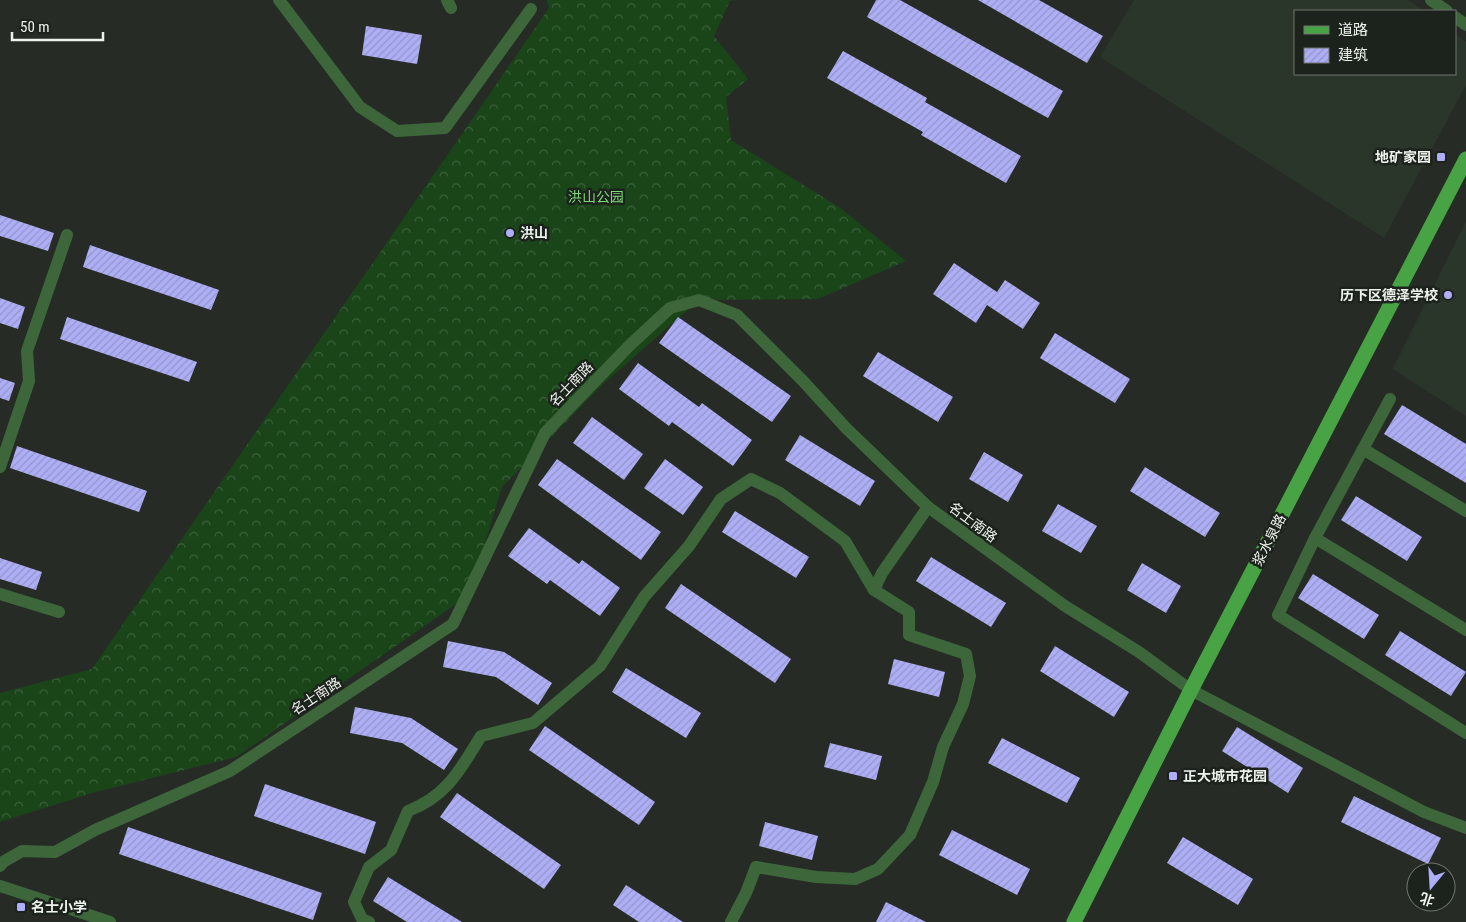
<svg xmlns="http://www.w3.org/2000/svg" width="1466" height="922" viewBox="0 0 1466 922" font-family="'Roboto Condensed','Noto Sans SC',sans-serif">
	<defs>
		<pattern id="forest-crowns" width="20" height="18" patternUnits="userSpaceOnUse" patternTransform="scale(1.25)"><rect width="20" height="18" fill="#1a4519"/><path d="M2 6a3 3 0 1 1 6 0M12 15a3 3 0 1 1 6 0" fill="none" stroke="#3c603b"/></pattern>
		<pattern id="building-hatch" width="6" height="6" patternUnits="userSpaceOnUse" patternTransform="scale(1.25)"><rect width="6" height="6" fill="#aeaef6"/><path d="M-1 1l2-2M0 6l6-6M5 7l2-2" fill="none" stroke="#9495ca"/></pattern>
	</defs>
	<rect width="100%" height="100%" fill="#262c25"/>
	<g fill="#2b362b">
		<polygon points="1134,0 1408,0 1423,11 1295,11 1295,74 1455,74 1455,34 1466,42 1466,85 1384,238 1100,57"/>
		<polygon points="1466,221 1466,416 1393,369"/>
	</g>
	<polygon fill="url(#forest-crowns)" points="547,0 735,0 730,1 714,36 748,79 726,97 731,140 839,207 906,261 818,299 699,300 603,384 502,487 469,595 236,757 92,793 0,822 0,693 92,669 549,8"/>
	<g fill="url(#building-hatch)">
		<polygon points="876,0 900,0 1063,91 1048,118 867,17"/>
		<polygon points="978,0 1039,0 1103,36 1087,63"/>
		<polygon points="366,26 422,35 417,64 362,55"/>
		<polygon points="843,51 927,98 925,102 1021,156 1006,183 921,135 923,132 827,78"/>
		<polygon points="0,215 54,233 48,251 0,236"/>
		<polygon points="90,245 219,290 211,310 83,267"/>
		<polygon points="954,263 997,292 1005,280 1040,303 1023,329 987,305 976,323 933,294"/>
		<polygon points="0,298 25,307 18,329 0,323"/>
		<polygon points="67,317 197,362 189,382 60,339"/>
		<polygon points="678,317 791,396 772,422 659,343"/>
		<polygon points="1055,333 1130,379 1115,403 1040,358"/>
		<polygon points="878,352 953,397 938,422 863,376"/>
		<polygon points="638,363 699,407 702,403 752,440 733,466 672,422 669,426 619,389"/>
		<polygon points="0,378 15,383 9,401 0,398"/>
		<polygon points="1402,405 1466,444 1466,483 1384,434"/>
		<polygon points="592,417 643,454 624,480 573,443"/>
		<polygon points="800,435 875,481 860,506 785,460"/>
		<polygon points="17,446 147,491 139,512 10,468"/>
		<polygon points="984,452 1023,475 1008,502 969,479"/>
		<polygon points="557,459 661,532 641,560 538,485"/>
		<polygon points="665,459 703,487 683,515 644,488"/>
		<polygon points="1145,467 1220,513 1205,537 1130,491"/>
		<polygon points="1356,496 1422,537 1407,561 1341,520"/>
		<polygon points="1058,504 1097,526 1081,553 1042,531"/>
		<polygon points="735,511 809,557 796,578 722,532"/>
		<polygon points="529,528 579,564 582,560 620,588 600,616 550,580 547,584 508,556"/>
		<polygon points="931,557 1006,603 991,627 916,581"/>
		<polygon points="0,558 42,572 36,590 0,579"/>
		<polygon points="1142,563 1181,586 1166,613 1127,590"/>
		<polygon points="1313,574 1379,615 1364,639 1298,598"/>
		<polygon points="681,584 791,659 775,683 665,608"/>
		<polygon points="1400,631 1466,672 1451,696 1385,655"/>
		<polygon points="448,641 504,652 552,683 538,705 496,677 443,667"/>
		<polygon points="1055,646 1129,692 1114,717 1040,671"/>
		<polygon points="894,659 945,672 939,697 888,684"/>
		<polygon points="626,668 701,713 686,738 612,692"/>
		<polygon points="355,707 411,718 458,749 444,770 402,743 350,733"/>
		<polygon points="545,726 655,802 639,825 529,750"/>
		<polygon points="1237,727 1303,768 1288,793 1222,751"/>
		<polygon points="1002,738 1080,778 1067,803 988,763"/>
		<polygon points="830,743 882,756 876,780 824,767"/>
		<polygon points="265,784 376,822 365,854 254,816"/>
		<polygon points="457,793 561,865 544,889 440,817"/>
		<polygon points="1354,796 1441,838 1428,864 1341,822"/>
		<polygon points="765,822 818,836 812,860 759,846"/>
		<polygon points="128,827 322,893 313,920 119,854"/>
		<polygon points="952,830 1030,869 1017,895 939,855"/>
		<polygon points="1183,837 1253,879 1238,905 1167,863"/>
		<polygon points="388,877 462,922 407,922 373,901"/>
		<polygon points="626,885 683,922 639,922 613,905"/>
		<polygon points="886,902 926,922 876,922"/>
	</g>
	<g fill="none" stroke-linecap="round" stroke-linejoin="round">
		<g stroke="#3d673b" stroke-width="12">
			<polyline points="279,0 360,107 397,131 445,128 531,9"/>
			<polyline points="447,0 451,8"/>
			<polyline points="1431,0 1447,11"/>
			<polyline points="1455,17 1466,25"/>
			<polyline points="1390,399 1315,538 1466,630"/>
			<polyline points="1363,449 1466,511"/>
			<polyline points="0,467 29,381 27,351 67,235"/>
			<polyline points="1315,538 1278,615 1466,733"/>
			<polyline points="0,594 59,612"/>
			<polyline points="0,866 3,862 22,851 55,852 95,830 230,771 453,624 545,433 630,345 670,308 699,300 737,315 803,381 846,428 928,507 1065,606 1139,652 1191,690 1424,812 1466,828"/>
			<polyline points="0,886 110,922"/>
			<path d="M369,922L362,919L354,902L369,867L391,850L408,811C447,796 460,770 481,736L533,723L600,666L644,597L689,546L721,499L751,479L780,493L845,541L874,590"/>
			<polyline points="731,922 746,893 756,867 816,877 855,879 878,869 910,835 933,782 943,747 963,704 970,676 966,654 909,635 909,612 874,590 882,573 928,507"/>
		</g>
		<polyline stroke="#47a344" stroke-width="15" points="1074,922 1191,690 1466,159"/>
	</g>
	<g fill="#afaefa" stroke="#1c221c" stroke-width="2">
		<rect x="1436" y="152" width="10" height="10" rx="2.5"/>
		<circle cx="510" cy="233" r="5"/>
		<circle cx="1448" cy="295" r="5"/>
		<rect x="1168" y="771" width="10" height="10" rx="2.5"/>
		<rect x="16" y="902" width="10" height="10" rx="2.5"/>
	</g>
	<g text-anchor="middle" stroke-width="5" stroke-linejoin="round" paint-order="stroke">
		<g font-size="14" font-weight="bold" fill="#eef2ed" stroke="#1c221c" text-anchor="start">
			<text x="1431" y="162" text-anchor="end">地矿家园</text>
			<text x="520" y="238">洪山</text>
			<text x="1438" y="300" text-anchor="end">历下区德泽学校</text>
			<text x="1183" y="781">正大城市花园</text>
			<text x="31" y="912">名士小学</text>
		</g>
		<g font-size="14" fill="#7dd979" stroke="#1c221c">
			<text x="596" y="202">洪山公园</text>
		</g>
		<g font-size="14" fill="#eef2ed" stroke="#1c221c">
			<text transform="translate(571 384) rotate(-46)" y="5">名士南路</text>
			<text transform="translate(973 522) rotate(37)" y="5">名士南路</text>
			<text transform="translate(1269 540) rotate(-63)" y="5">浆水泉路</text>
			<text transform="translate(316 696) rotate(-33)" y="5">名士南路</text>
		</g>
	</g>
	<rect x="1294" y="10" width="162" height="65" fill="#1c221c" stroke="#707570"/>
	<rect x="1304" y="26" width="25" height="8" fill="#47a344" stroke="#707570"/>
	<text x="1338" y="35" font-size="15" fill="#eef2ed">道路</text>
	<rect x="1304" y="48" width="25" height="15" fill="url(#building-hatch)" stroke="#707570"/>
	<text x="1338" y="60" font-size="15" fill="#eef2ed">建筑</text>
	<g transform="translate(1431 887) rotate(198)"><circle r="24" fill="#1c221c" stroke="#707570"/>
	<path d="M0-4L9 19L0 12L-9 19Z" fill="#afaefa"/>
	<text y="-8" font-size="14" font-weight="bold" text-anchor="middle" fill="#eef2ed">北</text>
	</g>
	<path d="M12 32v8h91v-8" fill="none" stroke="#eef2ed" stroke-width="2.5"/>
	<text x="20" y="32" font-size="15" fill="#eef2ed" stroke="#1c221c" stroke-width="4" paint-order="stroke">50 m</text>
</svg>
